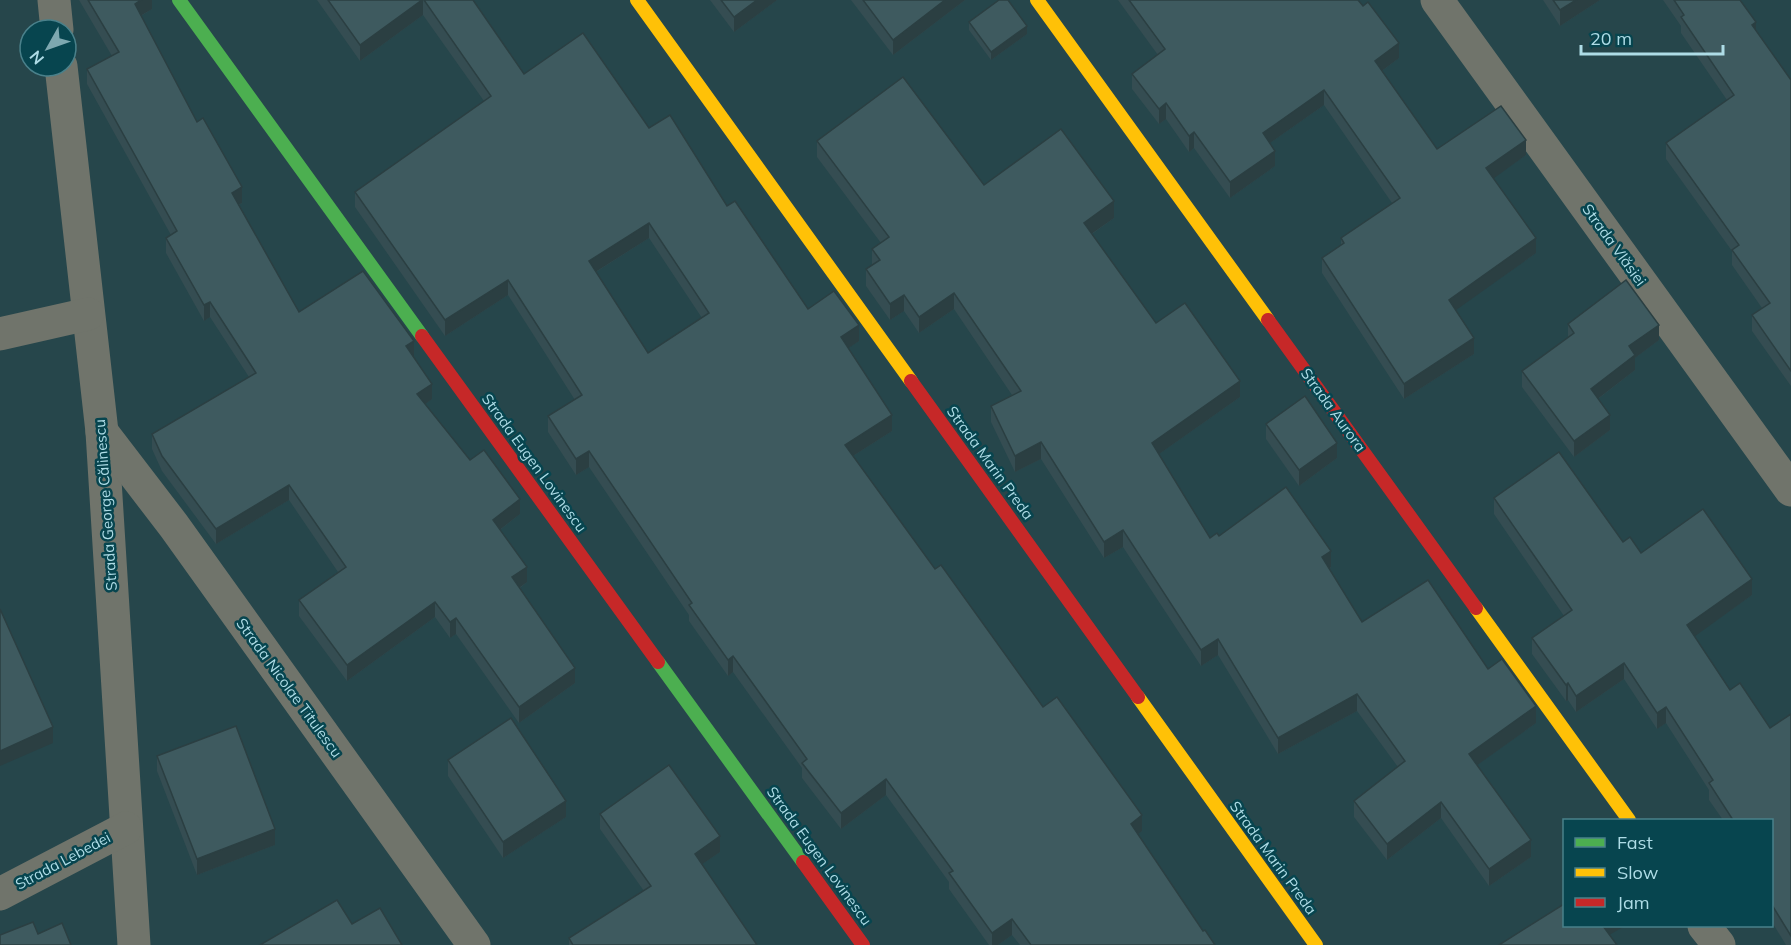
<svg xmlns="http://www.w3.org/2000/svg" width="1791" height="945" viewBox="0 0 1791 945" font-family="Mulish,sans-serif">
	<rect width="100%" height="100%" fill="#26464b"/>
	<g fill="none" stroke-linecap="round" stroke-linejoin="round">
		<g stroke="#70746b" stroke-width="33">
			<polyline points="54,0 57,30"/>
			<polyline points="1437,0 1791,490"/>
			<polyline points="61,66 102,432 134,945"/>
			<polyline points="0,334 88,314"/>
			<polyline points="102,432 174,526 474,945"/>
			<polyline points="0,894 126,828"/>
			<polyline points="1704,926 1719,945"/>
		</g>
		<g stroke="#4caf50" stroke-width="14">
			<polyline points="179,0 422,336"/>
			<polyline points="658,662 803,862"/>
		</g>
		<g stroke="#ffc107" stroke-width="14">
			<polyline points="637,0 911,381"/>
			<polyline points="1037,0 1268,320"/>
			<polyline points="1476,608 1629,820"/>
			<polyline points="1138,697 1316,945"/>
		</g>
		<g stroke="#c62828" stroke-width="14">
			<polyline points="1268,320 1476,608"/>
			<polyline points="422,336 658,662"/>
			<polyline points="911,381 1138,697"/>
			<polyline points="803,862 863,945"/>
		</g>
	</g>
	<g fill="#354d52" fill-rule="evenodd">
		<polygon points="79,0 152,0 152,9 141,16 197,122 242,203 239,205 299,312 414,357 432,399 425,404 470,460 520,514 500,530 527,582 520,588 575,683 519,723 456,634 450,638 435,617 347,681 299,616 299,600 338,572 289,500 216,544 162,471 152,449 152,434 249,377 210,317 204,321 166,253 166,238 171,235 87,84 87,69 112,56"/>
		<path d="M317,0H473L524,74L649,128L727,206L808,309L859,341L848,348L892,431L853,456L935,569L1043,707L1142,831L1138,834L1203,931L1215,945H1020L1012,935L998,945H989L949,889V882L886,795L841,829L802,778V768L733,672L728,676L689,621V615L589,467L576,475L548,432V416L575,400L508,295L445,336L355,207V192L484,101L423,15L360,61ZM649,238L702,318L648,353L596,272Z"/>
		<polygon points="710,0 777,0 734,32"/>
		<polygon points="851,0 965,0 893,55"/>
		<polygon points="1118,0 1358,0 1399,58 1382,71 1437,149 1526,155 1493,178 1536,253 1455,310 1474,354 1404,399 1322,273 1322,258 1341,245 1341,238 1392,203 1324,105 1270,143 1275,166 1230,198 1194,148 1189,152 1166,119 1159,124 1132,89 1132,74 1158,55"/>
		<polygon points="1543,0 1600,0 1560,26"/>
		<polygon points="1663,0 1740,0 1756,30 1791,80 1791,386 1752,331 1752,315 1762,308 1732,265 1732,251 1666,159 1666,143 1727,100 1681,33 1681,26"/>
		<polygon points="969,22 1027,34 991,60 969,30"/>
		<polygon points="817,141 984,185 1114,218 1092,234 1156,323 1240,397 1159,454 1210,538 1219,536 1331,567 1329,569 1362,622 1488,669 1536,723 1477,765 1531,857 1489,886 1441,818 1387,860 1354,817 1354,801 1398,767 1357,711 1278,754 1218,655 1201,666 1123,547 1104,558 1041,459 1015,472 991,422 991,406 1012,395 954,309 919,333 904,311 890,320 866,286 866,269 872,265 872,249 881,243 817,157"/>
		<polygon points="1568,324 1659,340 1635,358 1635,370 1598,399 1610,430 1574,457 1522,387 1522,371 1568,337"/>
		<polygon points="1266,424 1337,458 1299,486 1266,439"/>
		<polygon points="1494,498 1623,542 1641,553 1752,595 1694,636 1730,690 1770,728 1791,714 1791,945 1786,945 1772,922 1772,820 1723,820 1709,800 1709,790 1666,723 1657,729 1624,679 1576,712 1568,700 1566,701 1532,654 1532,638 1564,616 1494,514"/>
		<polygon points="157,756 275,845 197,875 157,771"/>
		<polygon points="448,760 566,817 503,858 448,776"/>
		<polygon points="600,814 720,852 702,864 757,945 569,945 569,938 644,891 600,829"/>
	</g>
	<g fill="#2b3f42">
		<polygon points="141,0 152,0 152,9 135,19 135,4"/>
		<polygon points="422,0 423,0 423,15 360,61 360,45"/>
		<polygon points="757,0 777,0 734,32 734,17"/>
		<polygon points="945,0 965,0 893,55 893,40"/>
		<polygon points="1576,0 1600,0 1560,26 1560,10"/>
		<polygon points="1756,22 1756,37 1752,25"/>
		<polygon points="1027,26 1027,34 991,60 991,52"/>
		<polygon points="1399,43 1399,58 1375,76 1375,61"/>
		<polygon points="1324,90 1324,105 1263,148 1263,133"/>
		<polygon points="1166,103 1166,119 1159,124 1159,109"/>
		<polygon points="1194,132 1194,148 1189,152 1189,136"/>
		<polygon points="1526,140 1526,155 1486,184 1486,168"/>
		<polygon points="1275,151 1275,166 1230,198 1230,182"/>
		<polygon points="242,187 242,203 232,208 232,193"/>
		<polygon points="1114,201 1114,218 1084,239 1084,223"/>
		<polygon points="649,223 649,238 589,276 589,261"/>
		<polygon points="1536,238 1536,253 1449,315 1449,300"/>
		<polygon points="508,280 508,295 445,336 445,320"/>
		<polygon points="954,293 954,309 919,333 919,317"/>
		<polygon points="904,295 904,311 890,320 890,304"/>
		<polygon points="210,302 210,317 204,321 204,305"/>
		<polygon points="859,325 859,341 841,353 841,337"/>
		<polygon points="1659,325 1659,340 1635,358 1635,370 1591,404 1591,389 1629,346"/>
		<polygon points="1474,338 1474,354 1404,399 1404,384"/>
		<polygon points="414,341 414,357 406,346"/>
		<polygon points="1240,381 1240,397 1152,459 1152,443"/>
		<polygon points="432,384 432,399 417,410 417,394"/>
		<polygon points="892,415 892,431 845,461 845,445"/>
		<polygon points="1610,415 1610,430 1574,457 1574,441"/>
		<polygon points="1041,442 1041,459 1015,472 1015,456"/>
		<polygon points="1337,443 1337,458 1299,486 1299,470"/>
		<polygon points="589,451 589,467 576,475 576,459"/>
		<polygon points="289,485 289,500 216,544 216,529"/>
		<polygon points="520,499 520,514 493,535 493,520"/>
		<polygon points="1123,530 1123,547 1104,558 1104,542"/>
		<polygon points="1331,551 1331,567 1322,574 1322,557"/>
		<polygon points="527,567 527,582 512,593 512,577"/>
		<polygon points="1752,579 1752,595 1687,642 1687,625"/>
		<polygon points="435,602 435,617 347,681 347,665"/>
		<polygon points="456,618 456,634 450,638 450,622"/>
		<polygon points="1218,639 1218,655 1201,666 1201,650"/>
		<polygon points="733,656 733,672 728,676 728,660"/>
		<polygon points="1624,663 1624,679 1576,712 1576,696"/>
		<polygon points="575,668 575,683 519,723 519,707"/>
		<polygon points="1568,683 1568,700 1566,701 1566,685"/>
		<polygon points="1357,694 1357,711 1278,754 1278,738"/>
		<polygon points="1536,706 1536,723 1469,771 1469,754"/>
		<polygon points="1666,707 1666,723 1657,729 1657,713"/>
		<polygon points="53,727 53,743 0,766 0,751"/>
		<polygon points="886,779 886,795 841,829 841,813"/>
		<polygon points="566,801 566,817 503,858 503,842"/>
		<polygon points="1441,802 1441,818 1387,860 1387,844"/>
		<polygon points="1142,815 1142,831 1131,840 1131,824"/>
		<polygon points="275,829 275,845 197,875 197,859"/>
		<polygon points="720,836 720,852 695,869 695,854"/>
		<polygon points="1531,840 1531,857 1489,886 1489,869"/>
		<polygon points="1012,919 1012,935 998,945 992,945 992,933"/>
		<polygon points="1602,926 1625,926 1602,939"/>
	</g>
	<g fill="#3e5a5f" stroke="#2b3f42" stroke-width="1.5" fill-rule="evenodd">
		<polygon points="88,0 141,0 135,4 197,122 203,118 242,187 232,193 299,312 363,271 414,341 406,346 432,384 417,394 470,460 484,450 520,499 493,520 527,567 512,577 575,668 519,707 456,618 450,622 435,602 347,665 299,600 346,567 289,485 216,529 162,456 152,434 256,373 210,302 204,305 166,238 177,231 87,69 119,52"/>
		<polygon points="328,0 422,0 360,45"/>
		<path d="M424,0H473L524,74L583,33L649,128L670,115L727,206L735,201L808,309L834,291L859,325L841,337L892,415L845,445L935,569L941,565L1043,707L1057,697L1142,815L1131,824L1203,931L1205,930L1215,945H1031L1012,919L992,933L949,873L953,871L886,779L841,813L802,763L807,759L733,656L728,660L689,605L692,603L589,451L576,459L548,416L582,395L508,280L445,320L355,192L491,96ZM649,223L709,313L648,353L589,261Z"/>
		<polygon points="721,0 757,0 734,17"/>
		<polygon points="863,0 945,0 893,40"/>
		<polygon points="999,0 1008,0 1027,26 991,52 969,22"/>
		<polygon points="1129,0 1358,0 1363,6 1368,2 1399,43 1375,61 1437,149 1501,106 1526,140 1486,168 1536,238 1449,300 1474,338 1404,384 1322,258 1344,243 1341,238 1400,198 1324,90 1263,133 1275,151 1230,182 1194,132 1189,136 1166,103 1159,109 1132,74 1165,49"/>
		<polygon points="1553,0 1576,0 1560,10"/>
		<polygon points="1674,0 1740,0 1756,22 1752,25 1791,80 1791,371 1752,315 1770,303 1732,250 1739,245 1666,143 1734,95 1681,17 1684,15"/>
		<polygon points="903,77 984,185 1061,129 1114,201 1084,223 1156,323 1185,303 1240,381 1152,443 1210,538 1217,533 1219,536 1286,487 1331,551 1322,557 1362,622 1428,580 1488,669 1502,659 1536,706 1469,754 1531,840 1489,869 1441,802 1387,844 1354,801 1405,761 1357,694 1278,738 1218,639 1201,650 1123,530 1104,542 1041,442 1015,456 991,406 1021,391 954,293 919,317 904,295 890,304 866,269 880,260 872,249 889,237 817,141"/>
		<polygon points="1626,280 1659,325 1629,346 1635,355 1591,389 1610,415 1574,441 1522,371 1574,333 1568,324"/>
		<polygon points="1305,396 1337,443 1299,470 1266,424"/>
		<polygon points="1559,452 1623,542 1630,537 1641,553 1703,509 1752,579 1687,625 1730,690 1740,683 1770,728 1791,714 1791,936 1772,905 1772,820 1733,820 1709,783 1713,780 1666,707 1657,713 1624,663 1576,696 1568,683 1566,685 1532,638 1572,610 1494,498"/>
		<polygon points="0,609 53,727 0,751"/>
		<polygon points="511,718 566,801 503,842 448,760"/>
		<polygon points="236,726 275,829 197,859 157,756"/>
		<polygon points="669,765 720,836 695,854 757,945 573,945 569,938 651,886 600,814"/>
		<polygon points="337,900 352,924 380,908 402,945 260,945"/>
		<polygon points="1564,904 1564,926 1603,926 1617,945 1499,945"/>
		<polygon points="33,922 38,934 62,923 71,945 0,945 0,935"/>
	</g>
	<g text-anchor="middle" stroke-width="5" stroke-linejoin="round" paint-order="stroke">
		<g font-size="15" fill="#aedce6" stroke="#07454f">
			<text transform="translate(1614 245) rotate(54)" y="5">Strada Vlăsiei</text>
			<text transform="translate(1333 410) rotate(54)" y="5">Strada Aurora</text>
			<text transform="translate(534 463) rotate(54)" y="5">Strada Eugen Lovinescu</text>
			<text transform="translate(990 463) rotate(54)" y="5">Strada Marin Preda</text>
			<text transform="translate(106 505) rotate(-94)" y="5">Strada George Călinescu</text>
			<text transform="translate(289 688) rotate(54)" y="5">Strada Nicolae Titulescu</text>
			<text transform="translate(819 856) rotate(54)" y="5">Strada Eugen Lovinescu</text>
			<text transform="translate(1273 858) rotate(54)" y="5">Strada Marin Preda</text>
			<text transform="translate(63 861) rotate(-28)" y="5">Strada Lebedei</text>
		</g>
	</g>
	<rect x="1563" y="819" width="210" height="108" fill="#07454f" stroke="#4a818b" stroke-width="1.5"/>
	<rect x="1575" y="838" width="30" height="9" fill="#4caf50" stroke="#4a818b" stroke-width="1.5"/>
	<text x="1617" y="849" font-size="18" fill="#aedce6">Fast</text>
	<rect x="1575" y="868" width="30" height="9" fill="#ffc107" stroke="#4a818b" stroke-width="1.5"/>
	<text x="1617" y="879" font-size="18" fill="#aedce6">Slow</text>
	<rect x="1575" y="898" width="30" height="9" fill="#c62828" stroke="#4a818b" stroke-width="1.5"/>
	<text x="1617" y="909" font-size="18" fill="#aedce6">Jam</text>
	<g transform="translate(48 48) rotate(230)"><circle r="28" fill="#07454f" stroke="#4a818b" stroke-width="1.5"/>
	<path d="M0-4.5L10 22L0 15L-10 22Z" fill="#7ea8b0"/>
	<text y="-9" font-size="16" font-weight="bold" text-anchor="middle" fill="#aedce6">N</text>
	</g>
	<path d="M1581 45v9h142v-9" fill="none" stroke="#aedce6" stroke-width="3"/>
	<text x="1590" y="45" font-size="18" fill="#aedce6" stroke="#07454f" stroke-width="4.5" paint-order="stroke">20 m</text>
</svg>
